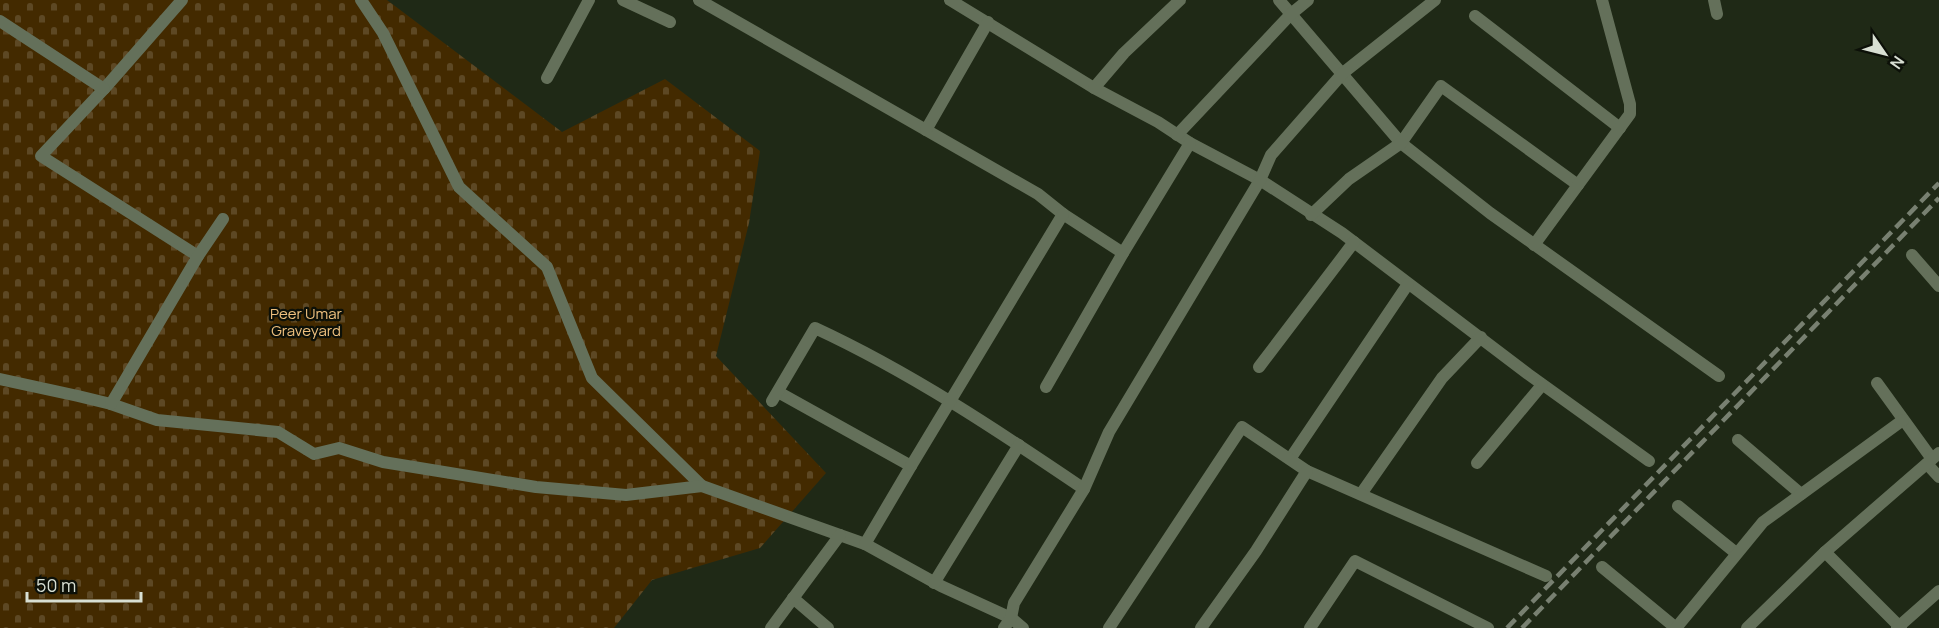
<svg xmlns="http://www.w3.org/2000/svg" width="1939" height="628" viewBox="0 0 1939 628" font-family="Manrope,sans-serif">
	<defs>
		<pattern id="cemetery-stones" width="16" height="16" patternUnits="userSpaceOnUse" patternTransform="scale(1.5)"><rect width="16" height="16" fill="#432a00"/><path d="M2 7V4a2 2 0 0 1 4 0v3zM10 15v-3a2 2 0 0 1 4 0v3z" fill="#5d4824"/></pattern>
	</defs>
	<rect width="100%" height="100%" fill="#1f2916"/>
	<polygon fill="url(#cemetery-stones)" points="0,0 387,0 562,132 665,79 760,151 749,223 716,356 826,473 760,548 652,580 614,628 0,628"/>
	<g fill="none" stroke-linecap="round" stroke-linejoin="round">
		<g stroke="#64705a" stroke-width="12">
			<polyline points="182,0 104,89 41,156 198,256"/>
			<polyline points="361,0 383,33 459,187 547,267 592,378 702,486"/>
			<polyline points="623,0 670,22"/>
			<polyline points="699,0 1038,194 1063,214 1123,253"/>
			<polyline points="950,0 1094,88 1158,122 1190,143 1260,180 1342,233 1528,374 1649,461"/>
			<polyline points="1279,0 1401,143 1490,213 1719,376"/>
			<polyline points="1714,0 1717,14"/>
			<polyline points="1475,16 1620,128"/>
			<polyline points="0,21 104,89"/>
			<polyline points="547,78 589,0"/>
			<polyline points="1094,88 1124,53 1180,0"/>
			<polyline points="926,130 988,22"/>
			<polyline points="1177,135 1291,14 1308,0"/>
			<polyline points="1311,215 1349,179 1401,143 1441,86 1578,185"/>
			<polyline points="1534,245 1630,114 1630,104 1602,0"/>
			<polyline points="1912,255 1939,286"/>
			<polyline points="1259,367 1354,242"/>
			<polyline points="0,379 78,396 111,404 157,420 278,432 314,454 339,448 383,462 536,487 626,495 702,486 865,544"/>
			<polyline points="1877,383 1932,459"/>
			<polyline points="1046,387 1123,253 1190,143"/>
			<polyline points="778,392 911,466 865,544 941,586 1011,618 1023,628"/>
			<path d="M772,401L815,328C910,372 997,430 1084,489"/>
			<polyline points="111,404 198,256 223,219"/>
			<polyline points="1738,440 1801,494"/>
			<polyline points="1290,459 1408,284"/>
			<polyline points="1477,463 1542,385"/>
			<polyline points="1927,464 1939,477"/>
			<polyline points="911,466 1063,214"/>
			<polyline points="1361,494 1442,378 1481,337"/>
			<polyline points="1678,506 1736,553"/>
			<polyline points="1825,552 1939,453"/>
			<polyline points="1602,567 1676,628"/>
			<polyline points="934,583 1019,445"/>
			<polyline points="793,598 828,628"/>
			<polyline points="771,628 840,535"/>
			<polyline points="1004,628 1011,618 1014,603 1084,489 1109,432 1260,180 1271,155 1343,73 1435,0"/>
			<polyline points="1109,628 1242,427 1307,471 1546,576"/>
			<polyline points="1201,628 1256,551 1307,471"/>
			<polyline points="1310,628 1355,561 1488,628"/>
			<polyline points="1676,628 1763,522 1903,420"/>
			<polyline points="1747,628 1825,552 1901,628"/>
			<polyline points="1897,628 1939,591"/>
		</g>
		<g stroke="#788071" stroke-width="4.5" stroke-dasharray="12 6" stroke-linecap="butt">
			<polyline points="1507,628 1939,183"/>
			<polyline points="1522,628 1939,198"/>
		</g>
	</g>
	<g text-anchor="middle" stroke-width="4.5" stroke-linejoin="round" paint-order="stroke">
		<g font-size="15" fill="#eec07e" stroke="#0c1008">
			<text x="306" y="319">Peer Umar<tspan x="306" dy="17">Graveyard</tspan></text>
		</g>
	</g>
	<g transform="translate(1885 54) rotate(125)" stroke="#0c1008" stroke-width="4.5" paint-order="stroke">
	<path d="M0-4.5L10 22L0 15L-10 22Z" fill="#d8dfd3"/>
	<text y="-9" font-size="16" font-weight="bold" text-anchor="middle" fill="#d8dfd3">N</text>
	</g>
	<path d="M27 592v9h114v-9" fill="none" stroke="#d8dfd3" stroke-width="3"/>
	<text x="36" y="592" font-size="18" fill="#d8dfd3" stroke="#0c1008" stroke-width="4.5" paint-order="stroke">50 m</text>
</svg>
